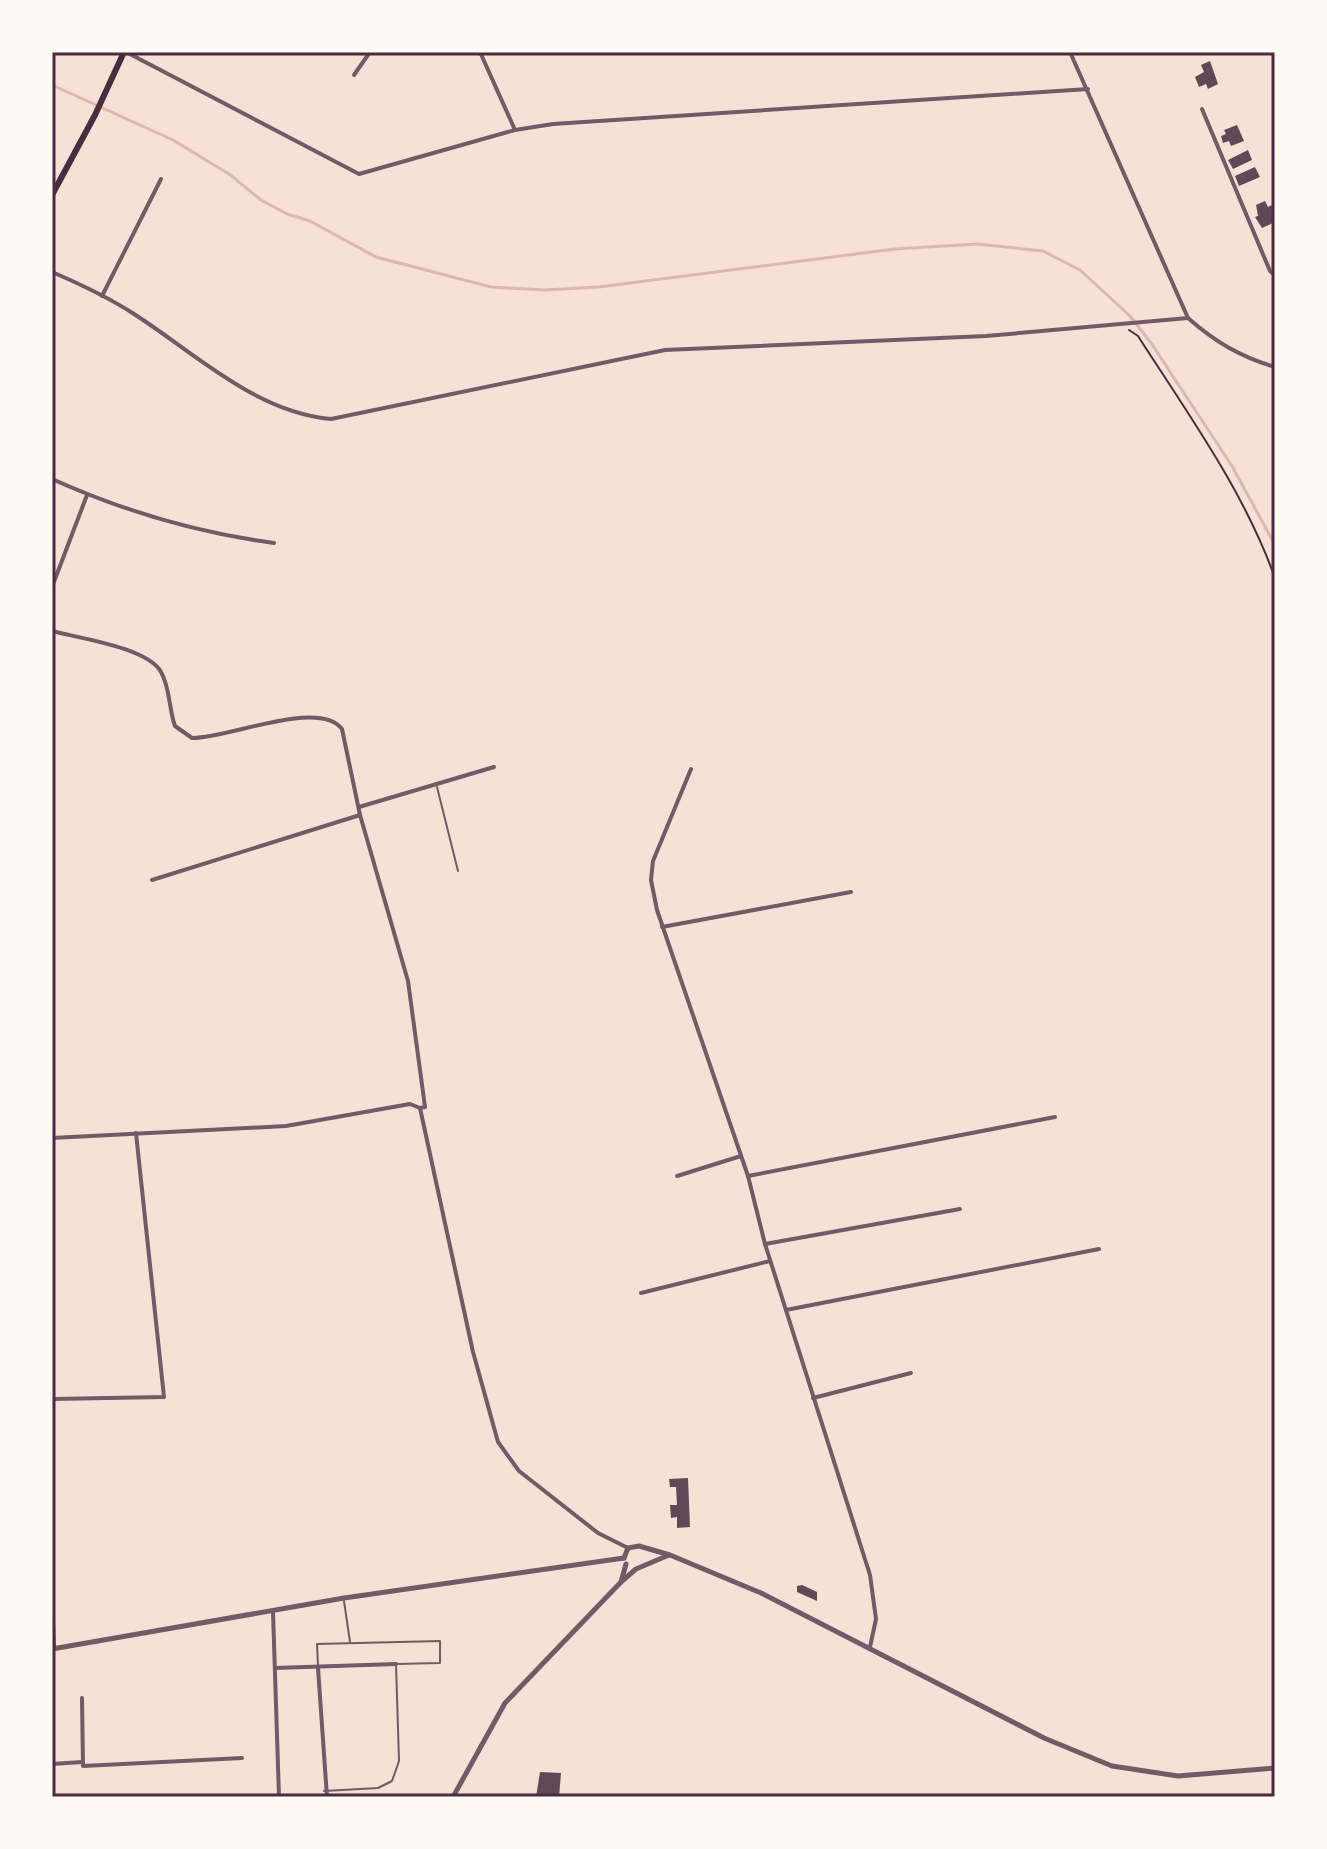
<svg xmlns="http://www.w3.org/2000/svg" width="1327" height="1849" viewBox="0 0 1327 1849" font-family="Rubik,sans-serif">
	<rect width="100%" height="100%" fill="#f7e1d7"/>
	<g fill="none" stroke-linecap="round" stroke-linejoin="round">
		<polyline stroke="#dcb8b0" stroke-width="3" points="52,85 173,140 229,174 261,200 287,214 310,221 376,257 491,287 545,290 599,287 895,249 977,244 1043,251 1080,270 1130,316 1151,343 1232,466 1275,545"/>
	</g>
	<g fill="#644757">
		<polygon points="1210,61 1218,84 1208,89 1206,84 1199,87 1195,77 1204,72 1201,65"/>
		<polygon points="1237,125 1244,141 1231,146 1229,141 1223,143 1221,136 1226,134 1224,130"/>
		<polygon points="1248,150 1252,160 1233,169 1228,160"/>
		<polygon points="1255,167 1260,177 1239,186 1235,176"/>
		<polygon points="1265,201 1268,207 1274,204 1275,222 1262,228 1255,217 1258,216 1256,205"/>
		<polygon points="688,1478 690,1527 677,1528 677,1517 671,1518 670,1505 677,1505 676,1487 670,1487 669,1479"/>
		<polygon points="802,1585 817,1592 817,1601 797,1592 797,1586"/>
		<polygon points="540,1772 561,1773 559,1797 536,1797"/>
	</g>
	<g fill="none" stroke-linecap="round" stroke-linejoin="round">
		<path stroke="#4a2c40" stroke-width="2" d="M1129,330L1138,336C1188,414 1244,491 1275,578"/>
		<g stroke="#755966" stroke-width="2">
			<polyline points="437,787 458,871"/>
			<polyline points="52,1563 55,1648"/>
			<polyline points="344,1601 350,1642"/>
			<polyline points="318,1666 317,1644 440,1641 440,1663 396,1664 399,1761 392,1781 378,1788 324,1791"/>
		</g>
		<g stroke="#755966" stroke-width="4">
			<polyline points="126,52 359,174 515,130 553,124 1088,89"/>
			<polyline points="480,52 515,130"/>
			<path d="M1070,52L1188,318C1215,342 1241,357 1275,367"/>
			<polyline points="354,75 370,52"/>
			<polyline points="1202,109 1270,271 1275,275"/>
			<path d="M52,272C80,284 108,297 134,314C195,353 255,412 331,419L665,350L986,336L1188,318"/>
			<polyline points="102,296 161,179"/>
			<path d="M52,479C121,510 199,533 274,543"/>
			<polyline points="52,587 87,495"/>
			<path d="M52,631C79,638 148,648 161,672C170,687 169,710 175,726L192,738C227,739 319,698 342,729L360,815L408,981L425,1107L420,1108"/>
			<polyline points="691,769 653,861 651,880 657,910 748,1176 765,1244 870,1575 876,1619 870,1647"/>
			<polyline points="359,807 494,767"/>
			<polyline points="152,880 360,815"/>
			<polyline points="662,927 851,892"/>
			<polyline points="420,1108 473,1352 498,1442 519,1471 598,1533 628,1548"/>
			<polyline points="52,1138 286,1126 410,1104 420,1108"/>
			<polyline points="677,1176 741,1156"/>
			<polyline points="748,1176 1055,1117"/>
			<polyline points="765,1244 960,1209"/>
			<polyline points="641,1293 770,1261"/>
			<polyline points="786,1310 1099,1249"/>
			<polyline points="813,1398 911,1373"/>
			<polyline points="52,1399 164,1397 136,1133"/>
			<polyline points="273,1612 279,1797"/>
			<polyline points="275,1668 396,1664"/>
			<polyline points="318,1668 327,1797"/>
			<polyline points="82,1698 83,1766 242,1758"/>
			<polyline points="52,1764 82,1762"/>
		</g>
		<g stroke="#755966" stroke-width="5">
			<polyline points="624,1558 628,1548 639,1546 670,1555 761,1593 1044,1738 1112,1766 1178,1776 1275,1768"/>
			<polyline points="621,1582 626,1564"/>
			<polyline points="52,1649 344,1598 624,1558"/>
			<polyline points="453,1797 505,1703 621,1582 636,1569 669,1555"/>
		</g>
		<polyline stroke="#4a2c40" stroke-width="6" points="52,195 95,115 124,52"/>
	</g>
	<rect width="1327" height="1849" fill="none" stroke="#fffaf5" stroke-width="108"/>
	<rect x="54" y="54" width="1219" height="1741" fill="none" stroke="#4a2c40" stroke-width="3"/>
</svg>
